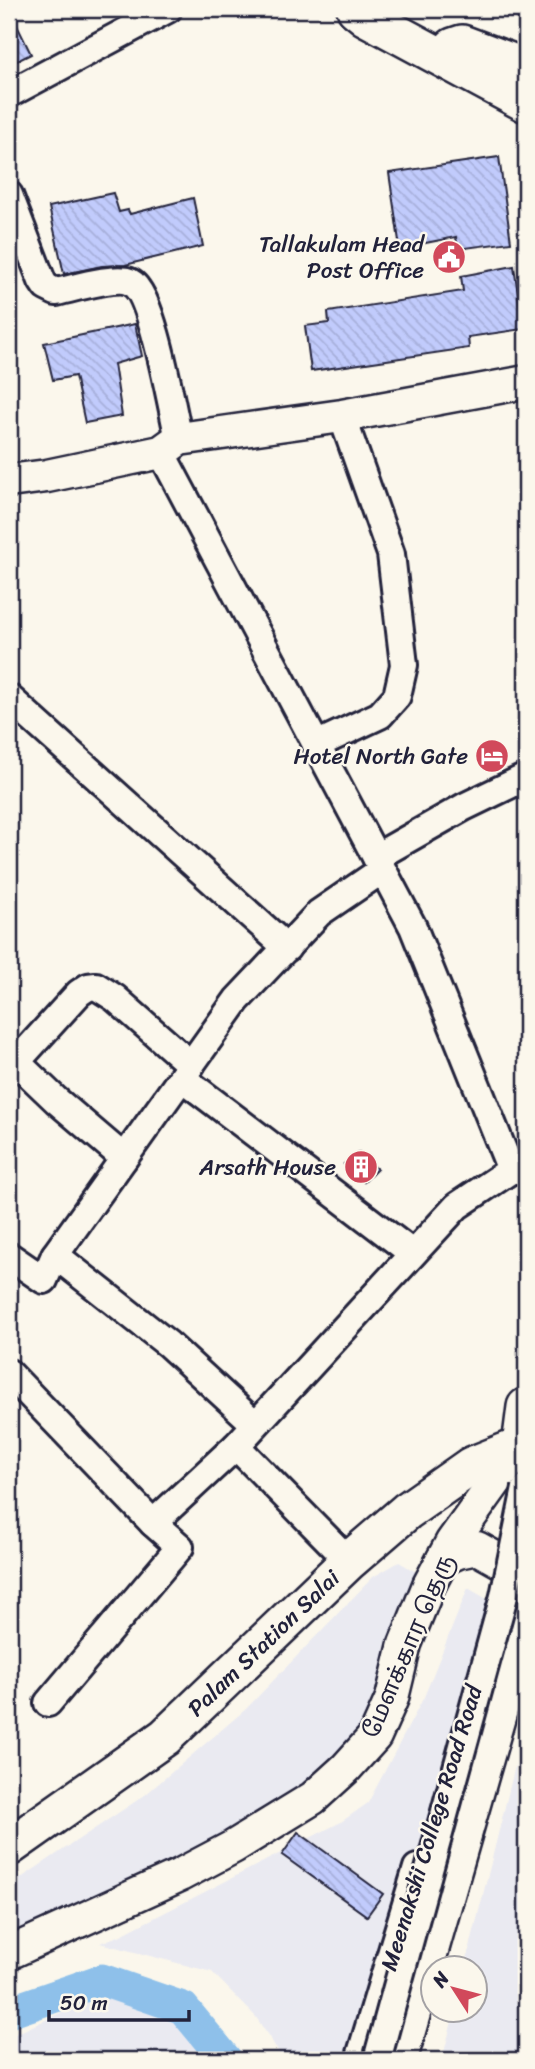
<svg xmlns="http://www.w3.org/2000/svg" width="535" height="2069" viewBox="0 0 535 2069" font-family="Sriracha,'Noto Sans Tamil',sans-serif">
	<defs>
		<pattern id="building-back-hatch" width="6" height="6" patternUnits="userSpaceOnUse" patternTransform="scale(1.75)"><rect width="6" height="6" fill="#c1cbfc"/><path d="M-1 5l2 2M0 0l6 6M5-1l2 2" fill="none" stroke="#a6aed9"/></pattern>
	</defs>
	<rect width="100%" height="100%" fill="#fbf7ec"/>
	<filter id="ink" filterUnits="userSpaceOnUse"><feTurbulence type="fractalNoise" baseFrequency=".0143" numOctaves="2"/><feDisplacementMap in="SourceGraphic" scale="14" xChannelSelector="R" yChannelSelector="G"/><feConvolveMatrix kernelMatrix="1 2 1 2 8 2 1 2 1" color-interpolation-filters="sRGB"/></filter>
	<g filter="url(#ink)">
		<g fill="#eaeaf1">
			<polygon points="399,1562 416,1572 390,1694 329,1786 9,1946 9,1886 145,1795 246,1709 373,1577"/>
			<polygon points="468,1588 487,1599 502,1614 343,2060 284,2060 256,2017 212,1972 100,1943 121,1935 341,1822 368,1803 424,1697"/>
			<polygon points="526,1722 526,2060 442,2060 455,2010 476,2010 476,1968 465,1967"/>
			<polygon points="105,1992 177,2017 212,2060 9,2060 9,2037"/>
		</g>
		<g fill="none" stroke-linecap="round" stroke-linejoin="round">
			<polyline stroke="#8ec0ea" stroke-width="33" points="9,2012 102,1980 183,2008 226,2060"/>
		</g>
		<g fill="url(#building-back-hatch)" stroke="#22223b" stroke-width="2">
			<polygon points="9,9 31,54 9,65"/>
			<polygon points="499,157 511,242 458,249 456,237 400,248 389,173"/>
			<polygon points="113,193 119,212 128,210 130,214 193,198 203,246 125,265 102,266 64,274 49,207"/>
			<polygon points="514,266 523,329 468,337 469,348 311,371 305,326 329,323 328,312 463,291 461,276"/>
			<polygon points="135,324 142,356 114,364 122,416 85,423 75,376 53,380 44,343"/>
			<polygon points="359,1152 377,1169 364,1182 344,1164"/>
			<polygon points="298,1832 383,1894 367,1916 282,1855"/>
		</g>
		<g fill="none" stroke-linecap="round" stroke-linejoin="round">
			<g stroke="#22223b" stroke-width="32">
				<g id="minor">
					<polyline points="9,94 168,9"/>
					<path d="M9,195L42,281L46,287L56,292C71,289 117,275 130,282C153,293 172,410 179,439"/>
					<polyline points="161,452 413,927 511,1170"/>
					<polyline points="9,698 287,948"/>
					<polyline points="316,745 380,715 397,696 404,665 391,554 342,416"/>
					<polyline points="376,857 464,807 526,777"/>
					<polyline points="9,1055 56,1100 124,1158"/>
					<polyline points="9,1070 79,993 88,987 96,986 115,998 191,1065"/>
					<polyline points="182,1078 412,1253"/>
					<polyline points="55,1255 168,1344 255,1424"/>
					<polyline points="9,1256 44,1280 55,1255 237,1000 319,913 382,870"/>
					<polyline points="9,1373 153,1523"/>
					<polyline points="236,1446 349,1561"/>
					<polyline points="48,1703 180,1547 153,1523 236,1446 457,1206 511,1170 526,1170"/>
					<polyline points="359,2060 417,1868"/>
				</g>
			</g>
			<g stroke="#22223b" stroke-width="37">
				<g id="major">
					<polyline points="9,481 47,476 161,452 179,439 342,416 526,382"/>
					<polyline points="443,1559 458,1552 477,1548 502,1562 526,1582"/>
					<polyline points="9,1953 180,1875 233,1847 313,1798 346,1768 375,1736 392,1698 405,1644 429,1585 452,1542 521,1446"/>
				</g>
			</g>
			<g stroke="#22223b" stroke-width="42">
				<g id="highway">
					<polyline points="356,9 366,17 526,103"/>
					<polyline points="453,47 462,44 526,68"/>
					<polyline points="521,1446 526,1407"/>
					<path id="s1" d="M9,1847L165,1737L349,1561L407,1511L471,1466L526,1444"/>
					<polyline points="398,2060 517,1645 526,1624"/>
				</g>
			</g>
			<use href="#minor" stroke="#fbf7ec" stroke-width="26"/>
			<use href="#major" stroke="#fbf7ec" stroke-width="32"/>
			<use href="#highway" stroke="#fbf7ec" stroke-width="37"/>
			<g stroke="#22223b" stroke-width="32" stroke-linecap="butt">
				<polyline id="minor-bridge" points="377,2060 504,1596 526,1488"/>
			</g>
			<use href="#minor-bridge" stroke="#fbf7ec" stroke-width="26"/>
		</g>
	</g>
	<defs>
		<g id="civic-disc" transform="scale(1.75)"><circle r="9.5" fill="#d1495b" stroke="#fbf7ec"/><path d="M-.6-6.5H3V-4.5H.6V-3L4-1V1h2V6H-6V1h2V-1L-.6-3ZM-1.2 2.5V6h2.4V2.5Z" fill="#fff"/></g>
		<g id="hotel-disc" transform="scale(1.75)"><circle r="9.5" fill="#d1495b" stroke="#fbf7ec"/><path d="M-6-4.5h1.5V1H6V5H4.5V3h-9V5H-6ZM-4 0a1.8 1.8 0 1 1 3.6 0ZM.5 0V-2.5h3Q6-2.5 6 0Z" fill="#fff"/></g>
		<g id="building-disc" transform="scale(1.75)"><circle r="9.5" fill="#d1495b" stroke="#fbf7ec"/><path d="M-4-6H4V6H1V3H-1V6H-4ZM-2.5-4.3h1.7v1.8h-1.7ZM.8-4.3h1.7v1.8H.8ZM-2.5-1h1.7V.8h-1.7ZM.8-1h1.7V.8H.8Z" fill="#fff"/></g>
	</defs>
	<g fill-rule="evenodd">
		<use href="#civic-disc" x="449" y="257"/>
		<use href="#hotel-disc" x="492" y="756"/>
		<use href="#building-disc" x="361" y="1167"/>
	</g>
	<g text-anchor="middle" stroke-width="5" stroke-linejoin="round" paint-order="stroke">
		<g font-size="23" fill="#22223b" stroke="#fbf7ec" text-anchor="end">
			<text x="424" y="252">Tallakulam Head<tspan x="424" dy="26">Post Office</tspan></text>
			<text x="468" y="764">Hotel North Gate</text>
			<text x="336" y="1175">Arsath House</text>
		</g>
		<g font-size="23" fill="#22223b" stroke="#fbf7ec">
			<text dy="8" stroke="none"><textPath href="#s1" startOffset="327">Palam Station Salai</textPath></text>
			<text transform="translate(408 1646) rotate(-67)" y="8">மேளக்கார தெரு</text>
			<text transform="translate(431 1828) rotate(-73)" y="8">Meenakshi College Road Road</text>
		</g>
	</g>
	<rect width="535" height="2069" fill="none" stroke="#fbf7ec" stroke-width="35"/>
	<rect x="18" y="18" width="500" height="2034" fill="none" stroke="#22223b" stroke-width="2.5" filter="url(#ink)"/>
	<g transform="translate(454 1989) rotate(306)"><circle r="33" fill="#fbf7ec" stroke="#a4a2a5" stroke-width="2"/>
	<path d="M0-5L12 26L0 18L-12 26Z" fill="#d1495b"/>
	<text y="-10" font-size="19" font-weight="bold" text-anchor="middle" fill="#22223b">N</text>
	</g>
	<path d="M49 2010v10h140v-10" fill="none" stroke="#22223b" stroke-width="3.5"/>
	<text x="60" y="2010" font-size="21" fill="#22223b" stroke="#fbf7ec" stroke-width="5" paint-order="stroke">50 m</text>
</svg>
